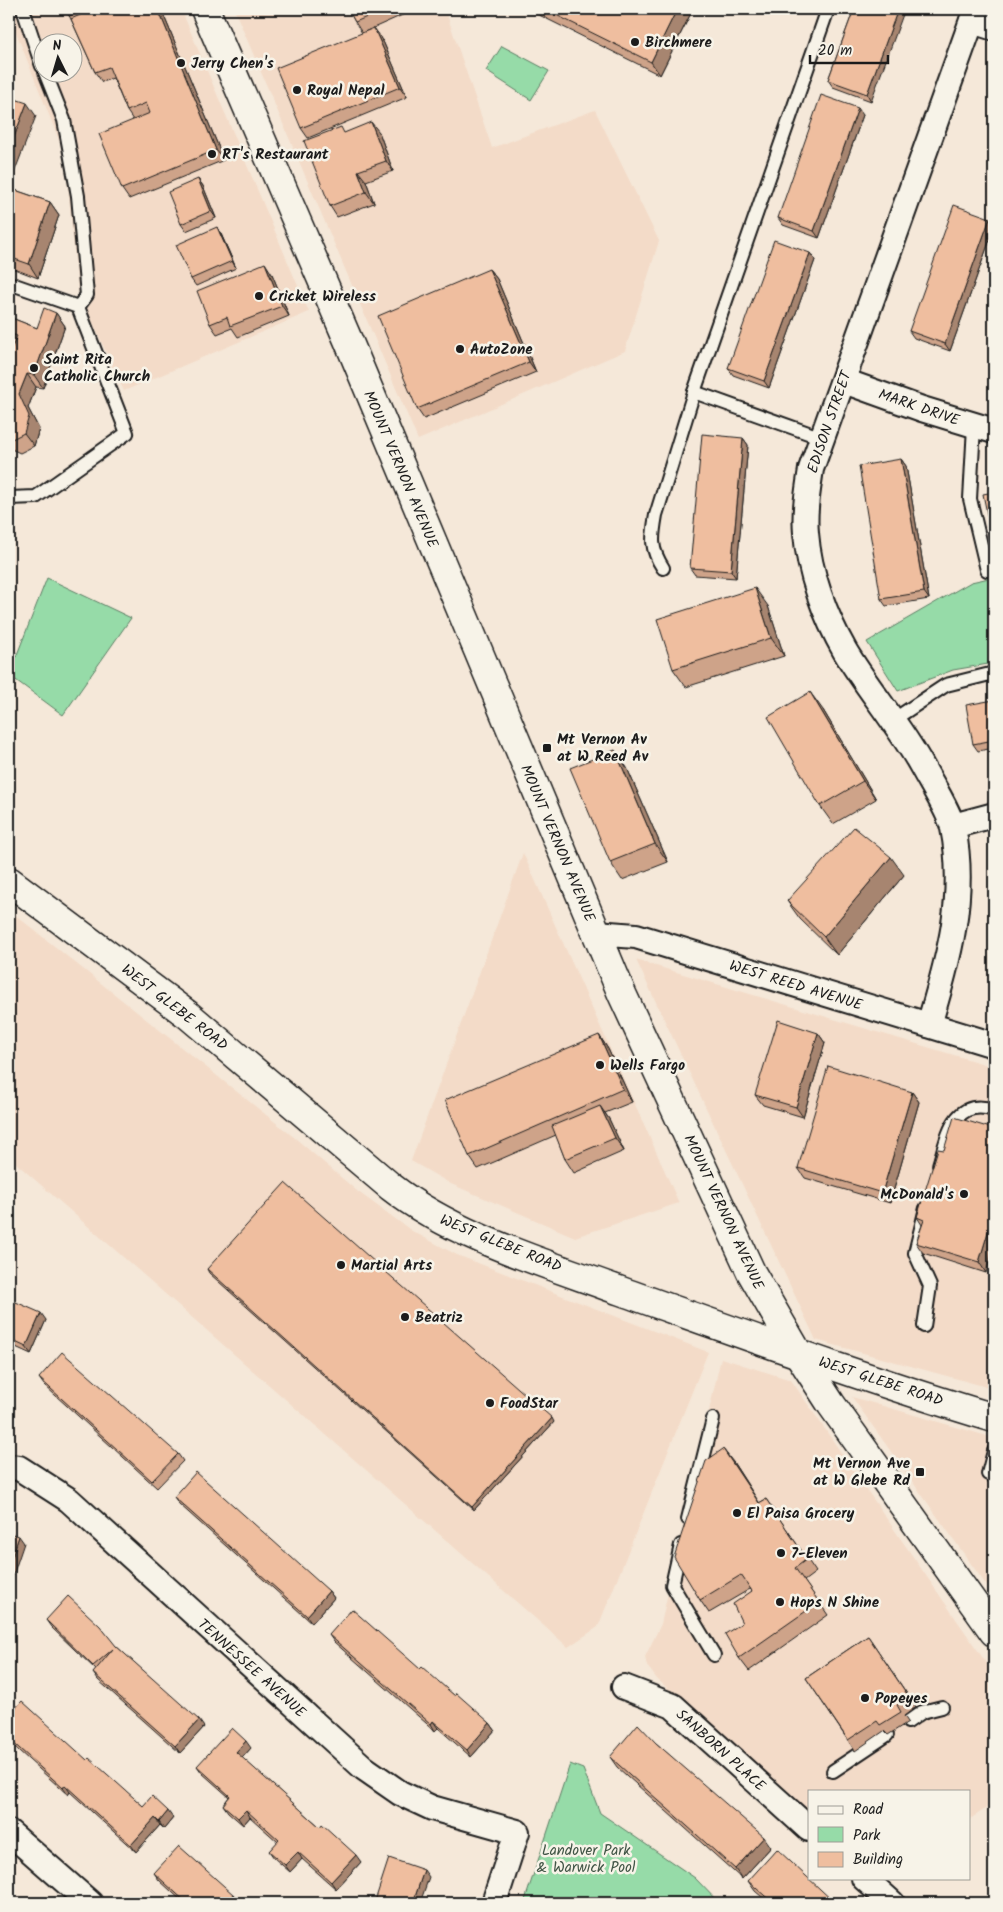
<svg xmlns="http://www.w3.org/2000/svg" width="1003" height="1912" viewBox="0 0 1003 1912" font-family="Kalam,sans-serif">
	<rect width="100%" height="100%" fill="#f5e8d9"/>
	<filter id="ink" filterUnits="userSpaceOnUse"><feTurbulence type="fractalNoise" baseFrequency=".02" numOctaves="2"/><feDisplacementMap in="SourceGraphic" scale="10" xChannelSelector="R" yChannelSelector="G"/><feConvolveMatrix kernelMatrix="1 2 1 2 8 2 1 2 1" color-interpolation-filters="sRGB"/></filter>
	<g filter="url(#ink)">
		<g fill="#f3dbc8" fill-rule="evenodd">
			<path d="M9,9H181L309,312L124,391L78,291L65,155L9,15ZM42,42H72V72H42Z"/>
			<polygon points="234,9 445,9 492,148 595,110 659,241 625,351 418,440"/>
			<polygon points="523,853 679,1203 575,1237 451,1184 411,1161"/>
			<polygon points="9,910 295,1138 357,1191 412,1231 457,1255 708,1352 598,1627 568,1647 9,1157"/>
			<polygon points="636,960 994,1067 994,1389 816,1340"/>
			<polygon points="721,1358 791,1380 994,1674 994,1803 969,1820 969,1791 809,1791 809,1812 657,1679 647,1666 645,1657 661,1624"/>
			<polygon points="852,1397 994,1438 994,1596"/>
		</g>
		<g fill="#96dba8" stroke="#597c62">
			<polygon points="502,46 549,71 531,100 486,71"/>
			<polygon points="994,577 994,663 953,670 898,691 867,642 971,582"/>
			<polygon points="47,578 131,618 63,715 9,675"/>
			<polygon points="570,1764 583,1769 600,1813 695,1878 719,1903 524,1903"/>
		</g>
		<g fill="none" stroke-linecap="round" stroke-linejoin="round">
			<g stroke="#1c1c1c" stroke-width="16">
				<g id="service">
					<polyline points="23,9 42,66"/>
					<polyline points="45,72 64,120 78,196 87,295 78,307"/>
					<polyline points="9,283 78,307 127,433 36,497 9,498"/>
					<polyline points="694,392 822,438"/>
					<polyline points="974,426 970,499 987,570 994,568"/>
					<path d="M663,568C650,548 652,538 656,515L694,392L828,9"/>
					<polyline points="893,720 946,685 994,673"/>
					<path d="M939,1165C948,1136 953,1097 994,1110"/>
					<polyline points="924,1326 930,1286 915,1253 926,1208"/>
					<polyline points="994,1451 988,1474 994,1475"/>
					<polyline points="688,1519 713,1419"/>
					<polyline points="681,1545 672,1585 714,1655"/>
					<polyline points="908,1722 922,1712 942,1707"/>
					<polyline points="833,1771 887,1735"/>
				</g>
			</g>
			<g stroke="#1c1c1c" stroke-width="28">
				<g id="minor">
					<polyline points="972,21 994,28"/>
					<polyline points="844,381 922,409 994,431"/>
					<polyline points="953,826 994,815"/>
					<polyline points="596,933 636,936 994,1045"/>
					<path d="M929,1025C948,960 967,897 953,828C950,813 931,783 923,768C900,726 869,691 845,651C825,616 809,573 806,533C804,511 808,490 811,469L976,9"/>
					<polyline points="9,1467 19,1468 69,1500 364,1768 400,1793 432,1808 517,1832 494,1903"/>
					<polyline points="624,1687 673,1706 809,1829"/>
					<polyline points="9,1832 90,1903"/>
					<polyline points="864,1878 892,1903"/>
				</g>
			</g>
			<g stroke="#1c1c1c" stroke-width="31">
				<g id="secondary">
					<polyline points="205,9 348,340 622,994 751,1272 798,1353 831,1404 994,1632"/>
					<path d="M9,881L188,1015L391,1187C455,1237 545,1263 621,1291C745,1335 868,1380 994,1418"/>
				</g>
			</g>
			<use href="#service" stroke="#f7f3e8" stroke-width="12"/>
			<use href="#minor" stroke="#f7f3e8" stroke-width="24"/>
			<use href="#secondary" stroke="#f7f3e8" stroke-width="28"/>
		</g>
		<g fill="#cea389" stroke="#1c1c1c">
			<polygon points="65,9 161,9 224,160 129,199 122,189 133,120 127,111 113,78 102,82 95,72 71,19"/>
			<polygon points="348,9 416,9 362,33 355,22"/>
			<polygon points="527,9 693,9 660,75"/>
			<polygon points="854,9 871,101 833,87 828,80"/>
			<polygon points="374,28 382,39 407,97 308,138 301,128"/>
			<polygon points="863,115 819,238 783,225 778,218"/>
			<polygon points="379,132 393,171 366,181 374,203 337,217 330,206 345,133"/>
			<polygon points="198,179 203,186 216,218 186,231 181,224"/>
			<polygon points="9,188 50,202 59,215 38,278 9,267"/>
			<polygon points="994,224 994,228 950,351 914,338 909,331"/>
			<polygon points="217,227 221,234 236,268 196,286 191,279"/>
			<polygon points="810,253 815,260 769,388 733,375 728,368"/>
			<polygon points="489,269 497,279 536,372 424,419 417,409"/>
			<polygon points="272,274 289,316 238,337 232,328 217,334 210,324"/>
			<polygon points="56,313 65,326 43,388 36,387 28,408 39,429 34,446 20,453 9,448 9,354 13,345 9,343 9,317 37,328"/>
			<polygon points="743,438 748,445 736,578 695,575 690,568"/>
			<polygon points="901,459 906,466 929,599 886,606 881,599"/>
			<polygon points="768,606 784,656 686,687 673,669"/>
			<polygon points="994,700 994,748 978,751 973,744"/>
			<polygon points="823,710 876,799 833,824 820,806"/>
			<polygon points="615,750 627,768 668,862 622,880 610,862"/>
			<polygon points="904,875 837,955 800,919 787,901"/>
			<polygon points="818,1033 825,1043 803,1117 763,1105 755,1095"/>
			<polygon points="599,1035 608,1049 632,1102 605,1113 609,1119 624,1151 574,1173 565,1159 556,1135 478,1169 469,1156"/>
			<polygon points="912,1092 919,1102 890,1203 805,1178 798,1168"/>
			<polygon points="944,1150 986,1273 923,1253 916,1243 922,1225 917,1217"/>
			<polygon points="207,1269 554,1422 474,1510 209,1273"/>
			<polygon points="9,1299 46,1320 31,1354 9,1344"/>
			<polygon points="39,1378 178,1454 183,1461 157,1488 44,1385"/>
			<polygon points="733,1462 759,1503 766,1499 816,1572 804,1581 828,1615 749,1671 739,1658 742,1623 752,1591 750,1589 709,1613 700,1600"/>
			<polygon points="174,1497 329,1591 334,1598 312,1623 179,1504"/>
			<polygon points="46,1620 116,1646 204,1727 180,1753 98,1680 93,1673 96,1670 51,1627"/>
			<polygon points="329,1635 420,1669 490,1723 495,1730 471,1757 438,1728 435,1731 334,1642"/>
			<polygon points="868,1636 916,1707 904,1716 908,1722 888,1735 884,1731 855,1751 806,1678"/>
			<polygon points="9,1715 87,1760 143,1806 173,1818 164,1829 160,1825 136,1852 70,1792 68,1795 9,1742"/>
			<polygon points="656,1743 771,1847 742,1879 617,1767 610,1757"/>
			<polygon points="251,1748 242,1758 320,1827 361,1862 336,1889 302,1859 290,1872 274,1858 269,1851 278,1842 250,1817 243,1825 228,1812 223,1805 229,1797 202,1773 197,1766"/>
			<polygon points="154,1873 243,1903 184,1903 159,1880"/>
			<polygon points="748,1881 835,1903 769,1903 755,1891"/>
		</g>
		<g fill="#a7856f" stroke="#1c1c1c">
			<polygon points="158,9 161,9 224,160 216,150"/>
			<polygon points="677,9 693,9 660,75 651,62"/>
			<polygon points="898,9 905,9 871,101 867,94"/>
			<polygon points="374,28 382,39 407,97 400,87"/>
			<polygon points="27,103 36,116 9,186 9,150"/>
			<polygon points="858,108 863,115 819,238 814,231"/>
			<polygon points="371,122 379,132 393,171 386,161"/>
			<polygon points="358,171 366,181 374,203 366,192"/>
			<polygon points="198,179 203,186 216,218 211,211"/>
			<polygon points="50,202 59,215 38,278 29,264"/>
			<polygon points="990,218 994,224 994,228 950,351 945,344"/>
			<polygon points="217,227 221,234 236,268 232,261"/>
			<polygon points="810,253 815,260 769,388 764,381"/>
			<polygon points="265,263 272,274 289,316 282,306"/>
			<polygon points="489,269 497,279 536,372 529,362"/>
			<polygon points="56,313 65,326 43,388 34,375"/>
			<polygon points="27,374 36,387 28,408 39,429 34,446 24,433 19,394"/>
			<polygon points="743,438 748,445 736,578 731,571"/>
			<polygon points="901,459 906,466 929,599 924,592"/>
			<polygon points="755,588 768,606 784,656 771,638"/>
			<polygon points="9,678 11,682 9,686"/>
			<polygon points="810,692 823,710 876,799 863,781"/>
			<polygon points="615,750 627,768 668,862 655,844"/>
			<polygon points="891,857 904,875 837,955 824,937"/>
			<polygon points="818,1033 825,1043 803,1117 796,1107"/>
			<polygon points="599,1035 608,1049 632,1102 623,1089"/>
			<polygon points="912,1092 919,1102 890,1203 882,1193"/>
			<polygon points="600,1106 609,1119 624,1151 615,1138"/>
			<polygon points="994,1212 994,1245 986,1273 979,1262"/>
			<polygon points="41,1313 46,1320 31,1354 26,1347"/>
			<polygon points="552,1418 554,1422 474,1510 472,1507"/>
			<polygon points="723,1449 733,1462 768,1516 759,1503"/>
			<polygon points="19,1536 24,1543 9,1587 9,1566"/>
			<polygon points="329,1591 334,1598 312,1623 307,1616"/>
			<polygon points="199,1720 204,1727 180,1753 175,1746"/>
			<polygon points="433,1721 438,1728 435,1731 431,1724"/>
			<polygon points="490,1723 495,1730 471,1757 467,1750"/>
			<polygon points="246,1741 251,1748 241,1759 236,1752"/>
			<polygon points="65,1785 70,1792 68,1795 63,1788"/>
			<polygon points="246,1810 250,1817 243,1825 238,1818"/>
			<polygon points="168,1811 173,1818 164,1829 159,1822"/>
			<polygon points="155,1818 160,1825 136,1852 131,1845"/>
			<polygon points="764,1837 771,1847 742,1879 735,1869"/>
			<polygon points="298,1852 302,1859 290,1872 285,1865"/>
			<polygon points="356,1855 361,1862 336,1889 331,1882"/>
			<polygon points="424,1870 429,1877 420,1903 413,1903"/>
		</g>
		<g fill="#efbe9f" stroke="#1c1c1c">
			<polygon points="65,9 85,9 69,16"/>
			<polygon points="94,9 158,9 216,150 122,189 99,134 150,113 146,103 127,111 109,67 95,72 71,19"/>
			<polygon points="348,9 386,9 355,22"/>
			<polygon points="544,9 677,9 651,62"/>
			<polygon points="854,9 898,9 867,94 828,80"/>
			<polygon points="374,28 400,87 301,128 276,68"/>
			<polygon points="821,95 858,108 814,231 778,218"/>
			<polygon points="9,97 27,103 9,150"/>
			<polygon points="371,122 386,161 358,171 366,192 330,206 304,141 341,127 344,133"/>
			<polygon points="198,179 211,211 181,224 168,192"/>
			<polygon points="9,188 50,202 29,264 9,257"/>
			<polygon points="954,205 990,218 945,344 909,331"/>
			<polygon points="217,227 232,261 191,279 176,245"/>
			<polygon points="774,240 810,253 764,381 728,368"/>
			<polygon points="265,263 282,306 230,326 227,317 210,324 197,291"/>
			<polygon points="489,269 529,362 417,409 378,316"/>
			<polygon points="44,308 56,313 34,375 27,374 19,394 29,416 24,433 10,440 9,439 9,354 17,336 9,333 9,317 37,328"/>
			<polygon points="702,434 743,438 731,571 690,568"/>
			<polygon points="901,459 924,592 881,599 859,466"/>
			<polygon points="994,492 994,532 991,533 983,494"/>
			<polygon points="755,588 771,638 673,669 657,619"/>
			<polygon points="810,692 863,781 820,806 768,717"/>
			<polygon points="994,700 994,740 973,744 966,705"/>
			<polygon points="615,750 655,844 610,862 570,768"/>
			<polygon points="854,827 891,857 824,937 787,901"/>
			<polygon points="778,1020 818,1033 796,1107 755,1095"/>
			<polygon points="599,1035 623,1089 469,1156 445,1100"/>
			<polygon points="828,1066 912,1092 882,1193 798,1168"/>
			<polygon points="600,1106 615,1138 565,1159 552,1126"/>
			<polygon points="954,1117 994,1129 994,1212 979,1262 916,1243 924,1220 917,1217 938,1149 944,1150"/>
			<polygon points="285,1183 552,1418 472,1507 207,1269"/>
			<polygon points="9,1299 41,1313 26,1347 9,1339"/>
			<polygon points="62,1352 178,1454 152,1481 39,1378"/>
			<polygon points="723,1449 759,1503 766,1499 807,1559 795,1568 819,1602 739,1658 725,1634 742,1623 733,1604 752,1591 741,1575 700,1600 674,1557 706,1461"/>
			<polygon points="196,1472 329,1591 307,1616 174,1497"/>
			<polygon points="9,1533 19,1536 9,1566"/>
			<polygon points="68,1596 100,1626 116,1646 199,1720 175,1746 93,1673 113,1649 93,1666 46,1620"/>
			<polygon points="352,1609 420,1669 422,1667 455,1696 456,1693 490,1723 467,1750 433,1721 431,1724 329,1635"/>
			<polygon points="868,1636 909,1697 897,1705 901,1712 880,1725 877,1721 848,1740 806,1678"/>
			<polygon points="22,1701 87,1760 89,1758 143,1806 152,1796 168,1811 159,1822 155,1818 131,1845 65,1785 63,1788 9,1739 9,1715"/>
			<polygon points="638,1724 656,1743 764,1837 735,1869 610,1757"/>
			<polygon points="232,1728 246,1741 236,1752 320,1827 322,1824 356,1855 331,1882 298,1852 285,1865 269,1851 279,1840 246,1810 238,1818 223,1805 230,1796 197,1766"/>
			<polygon points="179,1846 243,1903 187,1903 154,1873"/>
			<polygon points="777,1849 835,1903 773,1903 748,1881"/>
			<polygon points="389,1858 424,1870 413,1903 371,1903 372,1900 375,1901"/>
			<polygon points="255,1898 261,1903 250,1903"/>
		</g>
	</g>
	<g fill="#1c1c1c" stroke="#f7f3e8" stroke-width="2">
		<circle cx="635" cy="42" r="5"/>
		<circle cx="181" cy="63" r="5"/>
		<circle cx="297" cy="90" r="5"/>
		<circle cx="212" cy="154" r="5"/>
		<circle cx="259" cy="296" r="5"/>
		<circle cx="460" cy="349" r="5"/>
		<circle cx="34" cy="368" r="5"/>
		<rect x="542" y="743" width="10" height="10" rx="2.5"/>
		<circle cx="600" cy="1065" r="5"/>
		<circle cx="964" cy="1194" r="5"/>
		<circle cx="341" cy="1265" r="5"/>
		<circle cx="405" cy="1317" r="5"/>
		<circle cx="490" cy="1403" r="5"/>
		<rect x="915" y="1467" width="10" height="10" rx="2.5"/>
		<circle cx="737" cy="1513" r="5"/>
		<circle cx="781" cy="1553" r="5"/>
		<circle cx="780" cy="1602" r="5"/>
		<circle cx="865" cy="1698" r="5"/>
	</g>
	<g text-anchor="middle" stroke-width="5" stroke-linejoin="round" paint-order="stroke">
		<g font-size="15" font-weight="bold" fill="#1c1c1c" stroke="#f7f3e8" text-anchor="start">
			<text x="645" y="47">Birchmere</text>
			<text x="191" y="68">Jerry Chen's</text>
			<text x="307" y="95">Royal Nepal</text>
			<text x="222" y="159">RT's Restaurant</text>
			<text x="269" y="301">Cricket Wireless</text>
			<text x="470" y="354">AutoZone</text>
			<text x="44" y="364">Saint Rita<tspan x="44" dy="17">Catholic Church</tspan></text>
			<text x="557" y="744">Mt Vernon Av<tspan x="557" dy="17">at W Reed Av</tspan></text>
			<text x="610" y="1070">Wells Fargo</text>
			<text x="954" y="1199" text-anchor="end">McDonald's</text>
			<text x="351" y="1270">Martial Arts</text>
			<text x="415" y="1322">Beatriz</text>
			<text x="500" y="1408">FoodStar</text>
			<text x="910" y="1468" text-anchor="end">Mt Vernon Ave<tspan x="910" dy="17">at W Glebe Rd</tspan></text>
			<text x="747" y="1518">El Paisa Grocery</text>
			<text x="791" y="1558">7-Eleven</text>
			<text x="790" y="1607">Hops N Shine</text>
			<text x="875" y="1703">Popeyes</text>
		</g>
		<g font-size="15" fill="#1c1c1c" stroke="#f7f3e8">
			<text transform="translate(919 407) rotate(19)" y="5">MARK DRIVE</text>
			<text transform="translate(829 422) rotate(-71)" y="5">EDISON STREET</text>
			<text transform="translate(401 469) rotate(67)" y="5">MOUNT VERNON AVENUE</text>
			<text transform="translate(558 843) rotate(67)" y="5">MOUNT VERNON AVENUE</text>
			<text transform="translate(796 985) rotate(17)" y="5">WEST REED AVENUE</text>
			<text transform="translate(175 1007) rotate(38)" y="5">WEST GLEBE ROAD</text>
			<text transform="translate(724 1212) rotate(65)" y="5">MOUNT VERNON AVENUE</text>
			<text transform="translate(501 1243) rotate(22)" y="5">WEST GLEBE ROAD</text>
			<text transform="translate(881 1381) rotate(18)" y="5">WEST GLEBE ROAD</text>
			<text transform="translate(252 1668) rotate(42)" y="5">TENNESSEE AVENUE</text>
			<text transform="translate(721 1750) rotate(42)" y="5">SANBORN PLACE</text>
		</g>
		<g font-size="15" fill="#415546" stroke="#f7f3e8">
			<text x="586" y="1855">Landover Park<tspan x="586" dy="17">&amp; Warwick Pool</tspan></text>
		</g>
	</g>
	<rect width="1003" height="1912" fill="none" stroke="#f7f3e8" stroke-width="30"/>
	<rect x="15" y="15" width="973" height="1882" fill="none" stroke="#1c1c1c" stroke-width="2" filter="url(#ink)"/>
	<rect x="808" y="1790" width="162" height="90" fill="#f7f3e8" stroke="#9f9d96"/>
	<rect x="818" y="1806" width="25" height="8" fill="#f7f3e8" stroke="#9f9d96"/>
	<text x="853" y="1814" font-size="15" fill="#1c1c1c">Road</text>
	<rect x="818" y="1827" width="25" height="15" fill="#96dba8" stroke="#9f9d96"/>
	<text x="853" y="1840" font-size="15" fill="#1c1c1c">Park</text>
	<rect x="818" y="1852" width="25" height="15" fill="#efbe9f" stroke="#9f9d96"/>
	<text x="853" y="1864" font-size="15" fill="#1c1c1c">Building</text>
	<g transform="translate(58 58) rotate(355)"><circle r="24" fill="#f7f3e8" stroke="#9f9d96"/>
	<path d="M0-4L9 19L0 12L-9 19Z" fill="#1c1c1c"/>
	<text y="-8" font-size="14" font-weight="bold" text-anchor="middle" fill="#1c1c1c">N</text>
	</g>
	<path d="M810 55v8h78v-8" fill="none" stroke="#1c1c1c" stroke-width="2.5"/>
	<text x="818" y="55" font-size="15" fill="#1c1c1c" stroke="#f7f3e8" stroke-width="4" paint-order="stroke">20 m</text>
</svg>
